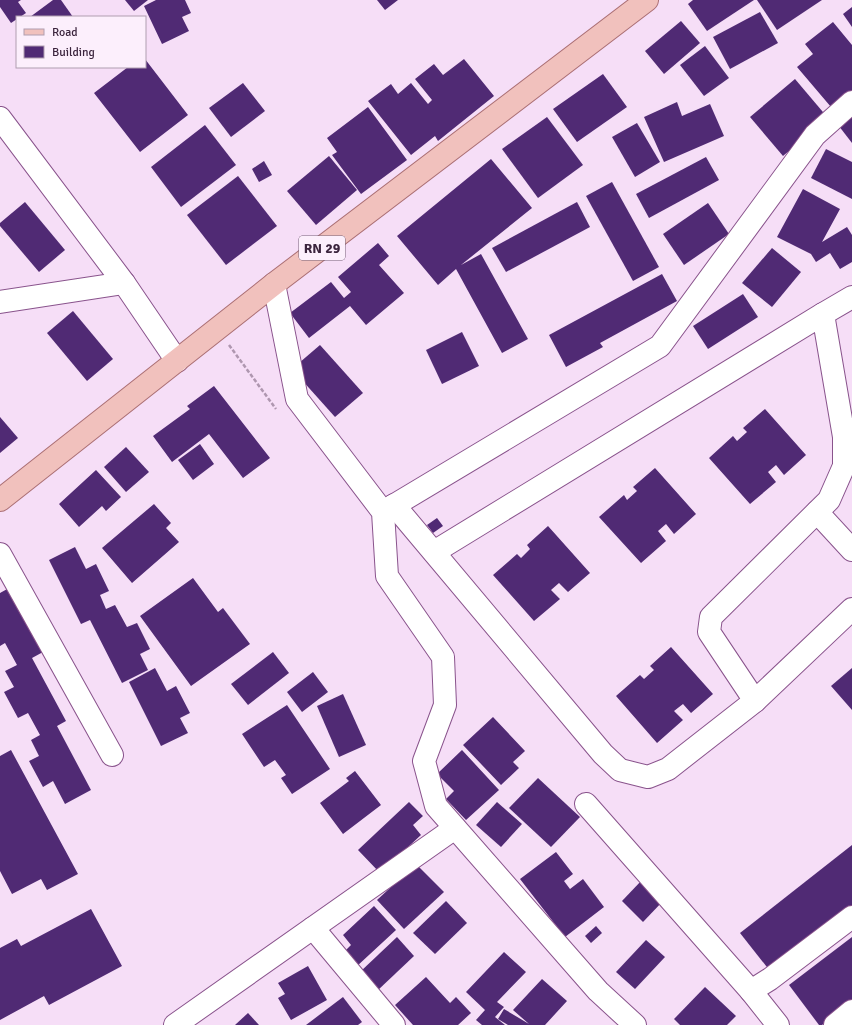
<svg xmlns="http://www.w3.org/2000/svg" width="852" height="1025" viewBox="0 0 852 1025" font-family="Signika,sans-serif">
	<rect width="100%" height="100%" fill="#f6def7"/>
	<g fill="#502a74">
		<polygon points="0,0 21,0 18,2 26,13 20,17 17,17 17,19 11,23 0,7"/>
		<polygon points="53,0 61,0 73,17 30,17"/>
		<polygon points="125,0 148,0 134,11"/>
		<polygon points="156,0 185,0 191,13 182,17 189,31 162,44 144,6"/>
		<polygon points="377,0 398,0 385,10"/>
		<polygon points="693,0 754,0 707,31 688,4"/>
		<polygon points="757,0 822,0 777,30"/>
		<polygon points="852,7 852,27 843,14"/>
		<polygon points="760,12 778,43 730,69 713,37"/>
		<polygon points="681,21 700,43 664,74 645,51"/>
		<polygon points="833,22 852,45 852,90 831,107 797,67 813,54 805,44"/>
		<polygon points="705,46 729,78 704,96 680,65"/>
		<polygon points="145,59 188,115 140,152 94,93 128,67 145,67"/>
		<polygon points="464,59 494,96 438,141 435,136 411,155 368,101 391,84 398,94 411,83 428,104 432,100 415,79 434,64 443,75"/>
		<polygon points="603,74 627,107 577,142 553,109"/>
		<polygon points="795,79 828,118 783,156 750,117"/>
		<polygon points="243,83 265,111 231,137 209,108"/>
		<polygon points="677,102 682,116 710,104 724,136 664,162 644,117"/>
		<polygon points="368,107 407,160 361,194 332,155 337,152 327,138"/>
		<polygon points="852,108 852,143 835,121"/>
		<polygon points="547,117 583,165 538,198 502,149"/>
		<polygon points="637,123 660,162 635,177 612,137"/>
		<polygon points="205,125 236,165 181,207 151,167"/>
		<polygon points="826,149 852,162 852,199 811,178"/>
		<polygon points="329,156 357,190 316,225 287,191"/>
		<polygon points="706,157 719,180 649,218 636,194"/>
		<polygon points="491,159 532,208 461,265 481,254 528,339 502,353 456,269 438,285 397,236"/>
		<polygon points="264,161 272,175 259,182 252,169"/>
		<polygon points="238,176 277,226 226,265 187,215"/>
		<polygon points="612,182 659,267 633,281 586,196"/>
		<polygon points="803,189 840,209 822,242 847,227 852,235 852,262 840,269 830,253 816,262 811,254 777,237"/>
		<polygon points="25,202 65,250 39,272 0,226 0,223"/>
		<polygon points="577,202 590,227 506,272 492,248"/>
		<polygon points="708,203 729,234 684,265 663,234"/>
		<polygon points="378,243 389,256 379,265 404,293 366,325 350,306 309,338 290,313 331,282 344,298 351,292 338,277"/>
		<polygon points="772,248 801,272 772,307 742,283"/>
		<polygon points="662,274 677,301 600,343 603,347 566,367 549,335"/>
		<polygon points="743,294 758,317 708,349 693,326"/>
		<polygon points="73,311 113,359 87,381 47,333"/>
		<polygon points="462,332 479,366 442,384 426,350"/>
		<polygon points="320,345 363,393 335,417 292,369"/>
		<polygon points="214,386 270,458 243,478 209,434 172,462 153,436 190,409 187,406"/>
		<polygon points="765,409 806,455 784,475 776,465 768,472 776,482 750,504 709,458 733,436 737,441 747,432 743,428"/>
		<polygon points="0,417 18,438 0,453"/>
		<polygon points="200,444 214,464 193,480 178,460"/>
		<polygon points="126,447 149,472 126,492 104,467"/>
		<polygon points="655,468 696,514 674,534 666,524 658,531 666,541 641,563 599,517 624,495 627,500 637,491 633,487"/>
		<polygon points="96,470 121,497 106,511 102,506 79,527 59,504"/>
		<polygon points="154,504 171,523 166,528 179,542 132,583 102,548"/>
		<polygon points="437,518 443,526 433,533 427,525"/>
		<polygon points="548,526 590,573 568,592 559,583 551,590 560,599 534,621 493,575 517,554 521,558 530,549 527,545"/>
		<polygon points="75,547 86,569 96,564 109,591 100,595 106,609 115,605 127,627 137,623 150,649 140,654 148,670 122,683 90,620 81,624 49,560"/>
		<polygon points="193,578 218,612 223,608 250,644 191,686 140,616"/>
		<polygon points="9,588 43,652 32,658 66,721 57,726 91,790 65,804 53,781 43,787 29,761 39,756 31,740 40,735 28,713 18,718 4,692 14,687 5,671 17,665 5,643 0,646 0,593"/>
		<polygon points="671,647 713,694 691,713 683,704 674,711 683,720 657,743 616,696 640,675 644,679 654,670 650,666"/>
		<polygon points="273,652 289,673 248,705 231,684"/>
		<polygon points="155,668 167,691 176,686 190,713 180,718 188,733 161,746 129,682"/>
		<polygon points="852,668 852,710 831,686"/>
		<polygon points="313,672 328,692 302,712 287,692"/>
		<polygon points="343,694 366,745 339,757 317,706"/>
		<polygon points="287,705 330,769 292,794 281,778 286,775 275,760 264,767 242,734"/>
		<polygon points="493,717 525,751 513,762 519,768 501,785 463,745"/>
		<polygon points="11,750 78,874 47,890 41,879 12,894 0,871 0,756"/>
		<polygon points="462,750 499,790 466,820 446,799 454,791 437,774"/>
		<polygon points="355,771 381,805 343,834 320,803 349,781 346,778"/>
		<polygon points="538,778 580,817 551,847 509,808"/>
		<polygon points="409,802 423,816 413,825 421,835 380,873 358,850"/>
		<polygon points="497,802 522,824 501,847 476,825"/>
		<polygon points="852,845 852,908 770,971 740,933"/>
		<polygon points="556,852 573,874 564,881 570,889 583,879 604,907 565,937 520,879"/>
		<polygon points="416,864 444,892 404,929 377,900"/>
		<polygon points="642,880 664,900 643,922 622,901"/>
		<polygon points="446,901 467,923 435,954 413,933"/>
		<polygon points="374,906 396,930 356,967 343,953 351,945 343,935"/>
		<polygon points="91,909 122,966 49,1005 44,996 0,1020 0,948 17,939 21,946"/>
		<polygon points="596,926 602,933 591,943 585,936"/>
		<polygon points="397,937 414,956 377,991 360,972"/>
		<polygon points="852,937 852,1002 822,1025 819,1025 789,985"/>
		<polygon points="646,940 665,957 635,989 616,972"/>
		<polygon points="504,952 526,972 497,1002 504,1007 495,1017 505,1025 482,1025 476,1020 485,1010 466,992"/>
		<polygon points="308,966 327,1000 291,1020 278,998 285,994 278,983"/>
		<polygon points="426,977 450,1003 456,997 471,1013 458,1025 413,1025 395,1005"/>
		<polygon points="542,979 567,1001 545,1025 508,1025 498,1019 504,1009 529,1024 513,1010"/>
		<polygon points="705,987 736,1016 727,1025 680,1025 674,1019"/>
		<polygon points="343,997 362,1022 358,1025 306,1025"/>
		<polygon points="248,1013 259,1025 235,1025"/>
	</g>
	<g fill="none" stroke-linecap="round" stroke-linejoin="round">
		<g stroke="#89538c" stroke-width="24">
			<g id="minor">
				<polyline points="0,118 124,283 177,361"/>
				<polyline points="274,284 297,399 383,512 387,576 443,657 445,705 424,761 436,806 598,991 635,1025"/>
				<polyline points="0,302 124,283"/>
				<polyline points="823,314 852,297"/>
				<polyline points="394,505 603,754 620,770 648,777 668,769 755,701 852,609"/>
				<polyline points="383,512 660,346 815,135 852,102"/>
				<polyline points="817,512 852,550"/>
				<polyline points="434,552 823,314 844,437 844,466 829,500 711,617 709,632 755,701"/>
				<polyline points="0,554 112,755"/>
				<polyline points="586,804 751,991 778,1025"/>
				<polyline points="313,928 394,1025"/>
				<polyline points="751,991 770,979 852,917"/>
				<polyline points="175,1025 455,828"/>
				<polyline points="835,1025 852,1011"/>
			</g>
		</g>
		<g stroke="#ab6f74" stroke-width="24">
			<polyline id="major" points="0,500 274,284 647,0"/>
		</g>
		<polyline stroke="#af97b0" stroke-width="2.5" stroke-dasharray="4 2" stroke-linecap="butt" points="229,345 276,409"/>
		<use href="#minor" stroke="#fff" stroke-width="22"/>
		<use href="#major" stroke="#f1c1bd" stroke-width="22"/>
	</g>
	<g text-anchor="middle" stroke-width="4" stroke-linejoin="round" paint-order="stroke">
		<rect fill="#fceffc" stroke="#756176" stroke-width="1" x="299" y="236" width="46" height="24" rx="3"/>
		<g font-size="14" font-weight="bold" fill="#3b243d">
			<text x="322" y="253">RN 29</text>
		</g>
	</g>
	<rect x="16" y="16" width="130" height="52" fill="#fceffc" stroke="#af9eb0"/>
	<rect x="24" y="29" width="20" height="6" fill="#f1c1bd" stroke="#af9eb0"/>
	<text x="52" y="36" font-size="12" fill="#3b243d">Road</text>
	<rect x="24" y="46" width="20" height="12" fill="#502a74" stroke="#af9eb0"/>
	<text x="52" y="56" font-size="12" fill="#3b243d">Building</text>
</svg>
